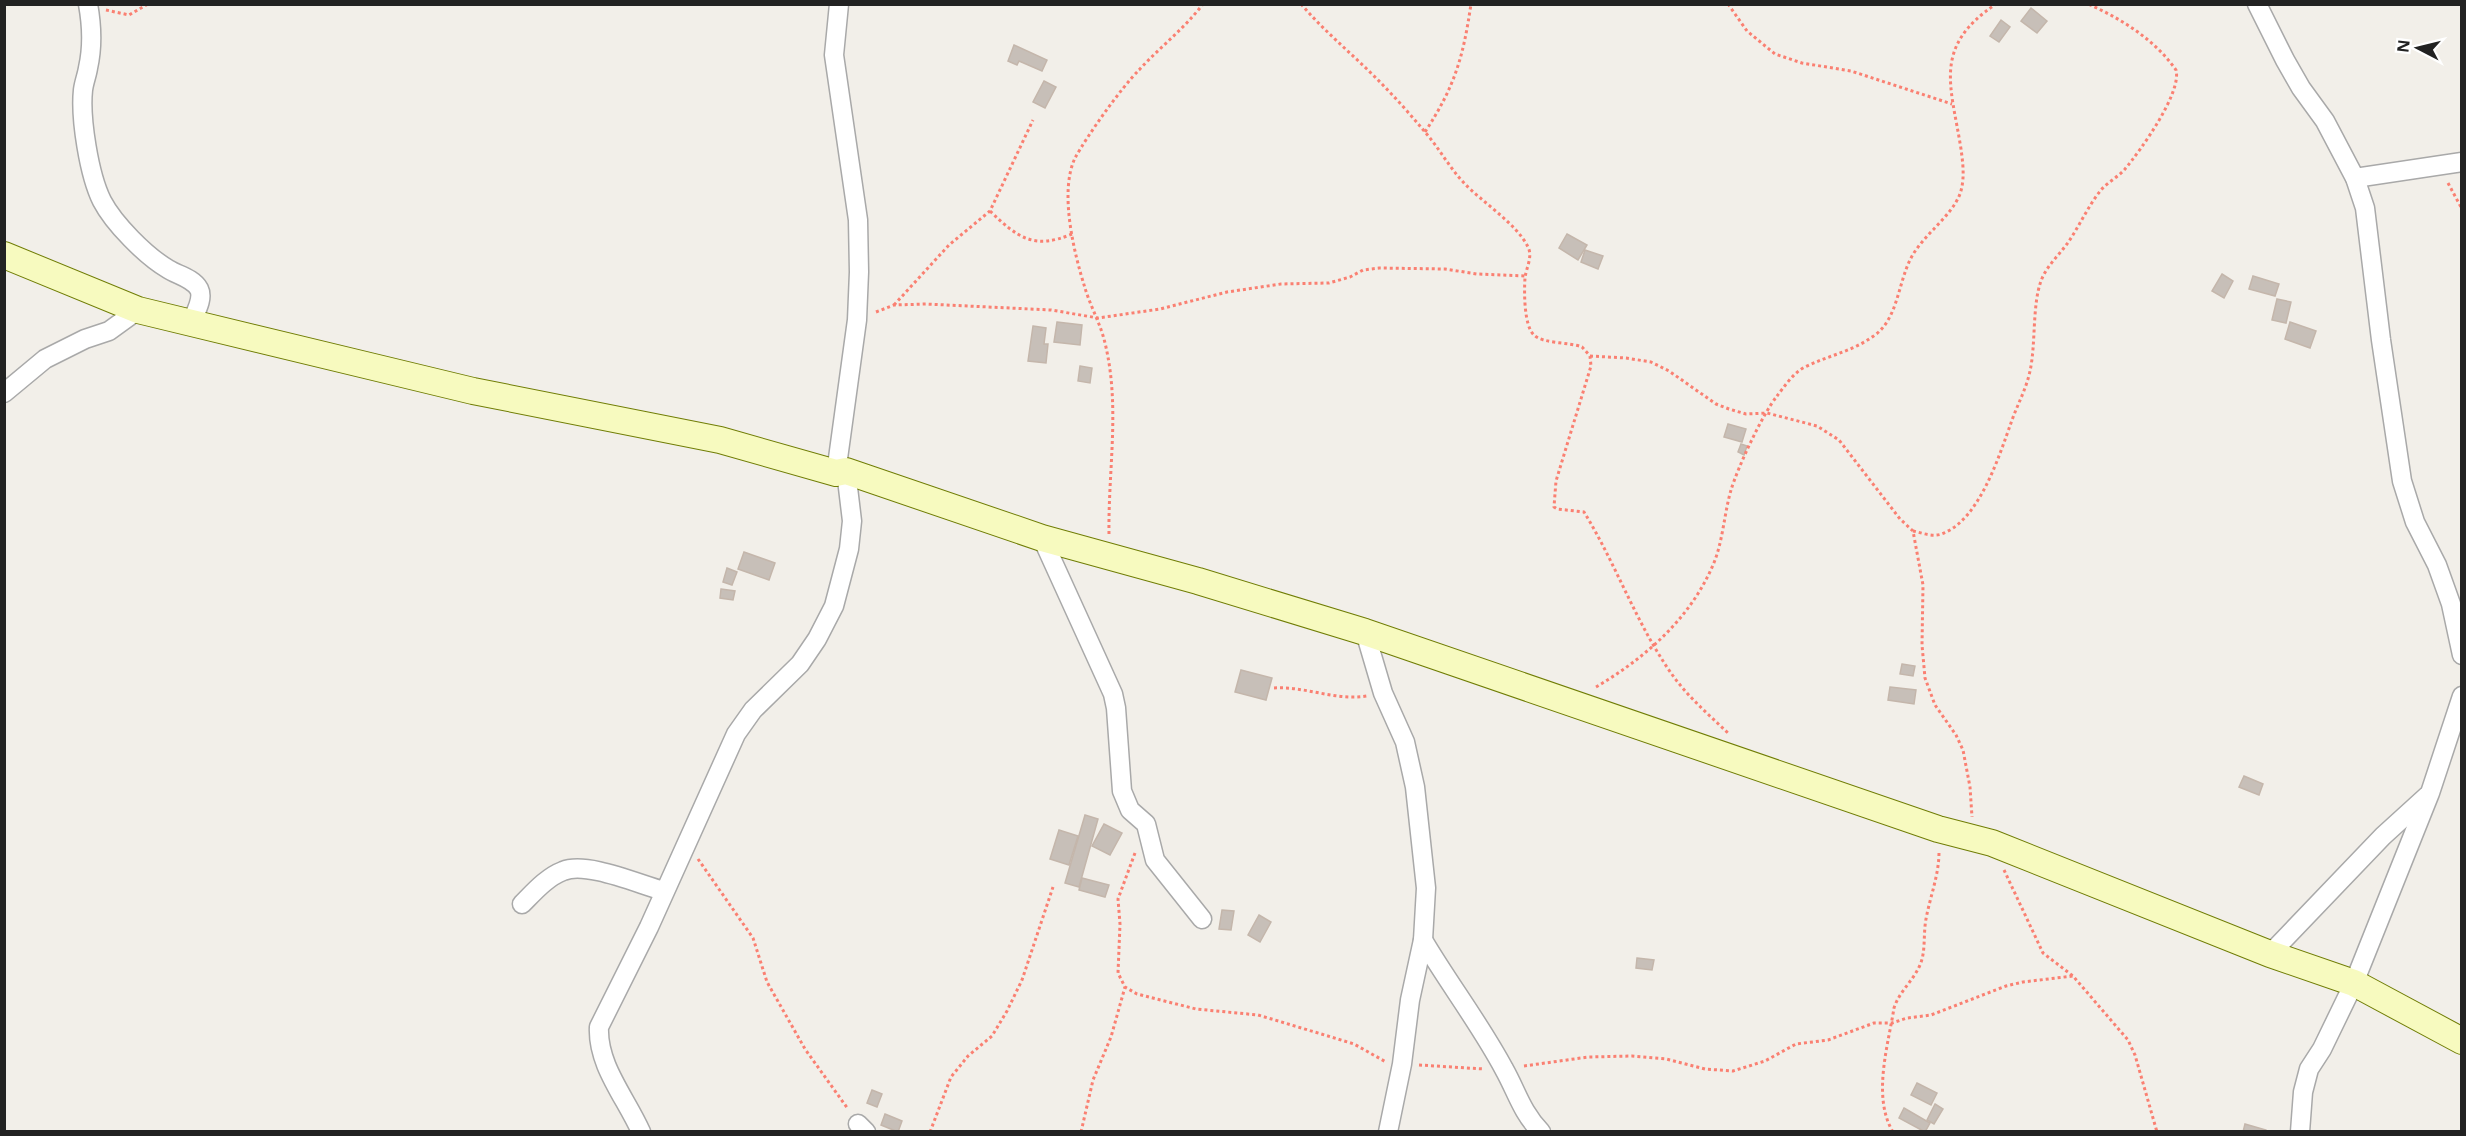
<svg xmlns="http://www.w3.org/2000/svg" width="2466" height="1136" viewBox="0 0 2466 1136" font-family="'Noto Sans',sans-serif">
	<rect width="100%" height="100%" fill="#f2efe9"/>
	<g fill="#c7bfb8" stroke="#c4b6ab" stroke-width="1.5">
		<polygon points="2031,8 2047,21 2037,33 2021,21"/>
		<polygon points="2001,20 2010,27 1999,42 1990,36"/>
		<polygon points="1014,45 1047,60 1042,71 1019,61 1017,65 1008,61"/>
		<polygon points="1044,81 1056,87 1045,108 1033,102"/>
		<polygon points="1567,234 1587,245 1578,260 1559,248"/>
		<polygon points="1585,250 1603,256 1598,269 1581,262"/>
		<polygon points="2222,274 2233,281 2224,298 2212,291"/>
		<polygon points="2253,276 2279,284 2275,296 2249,289"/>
		<polygon points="2277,299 2291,302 2286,323 2272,320"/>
		<polygon points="1057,322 1082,325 1080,345 1054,342"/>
		<polygon points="2290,322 2316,331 2310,348 2285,339"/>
		<polygon points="1033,326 1046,328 1044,344 1048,344 1046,363 1028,361"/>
		<polygon points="1080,366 1092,368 1090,383 1078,381"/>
		<polygon points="1728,424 1746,429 1742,442 1724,437"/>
		<polygon points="1741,444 1747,446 1744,455 1738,452"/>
		<polygon points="744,552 775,563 769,580 738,569"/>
		<polygon points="727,568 737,572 732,585 723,582"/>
		<polygon points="721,589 735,591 733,600 720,598"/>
		<polygon points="1902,664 1915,666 1913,676 1900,674"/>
		<polygon points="1241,670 1272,678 1266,700 1235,692"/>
		<polygon points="1890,687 1916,690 1914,704 1888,700"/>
		<polygon points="2244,776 2263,784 2259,795 2239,787"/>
		<polygon points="1085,815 1098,819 1079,887 1065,883"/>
		<polygon points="1104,824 1122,833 1110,855 1092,846"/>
		<polygon points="1059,830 1078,836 1069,865 1050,859"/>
		<polygon points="1082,878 1109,885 1105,897 1079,890"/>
		<polygon points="1222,910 1234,911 1231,930 1219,929"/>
		<polygon points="1259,915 1271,922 1260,942 1248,935"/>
		<polygon points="1637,958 1654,960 1652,970 1636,968"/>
		<polygon points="1917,1083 1937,1093 1931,1105 1911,1095"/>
		<polygon points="872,1090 882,1094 877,1107 867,1103"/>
		<polygon points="1935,1104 1943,1109 1934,1124 1927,1120"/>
		<polygon points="1904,1108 1930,1123 1925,1132 1899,1118"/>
		<polygon points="885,1114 902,1121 898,1132 881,1125"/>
		<polygon points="2245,1124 2266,1130 2266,1132 2243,1132"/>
	</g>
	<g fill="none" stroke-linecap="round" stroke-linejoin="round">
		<g stroke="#a9a9a9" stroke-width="21">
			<g id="street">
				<path d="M88,4C92,26 93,46 88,68C87,75 84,82 83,90C80,118 89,175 102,201C114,224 146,256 168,269C177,275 193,278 199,289C204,299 195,313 191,323"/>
				<polyline points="2257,4 2285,60 2301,88 2325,121 2355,178 2365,208 2381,340 2402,481 2415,522 2437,565 2451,604 2462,655"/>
				<polyline points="2355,178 2462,162"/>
				<polyline points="4,393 45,359 85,339 109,331 138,310"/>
				<polyline points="836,473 857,320 859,272 858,220 834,55 839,4"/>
				<polyline points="1042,538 1113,694 1116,708 1122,791 1130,810 1146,824 1155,860 1202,919"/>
				<polyline points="1365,632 1383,693 1405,742 1415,787 1426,888 1423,940 1410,1000 1402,1064 1388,1132"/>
				<path d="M522,904C534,892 547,877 563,871C586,861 638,884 664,891"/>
				<path d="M1423,940C1449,984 1480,1024 1504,1069C1517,1092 1521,1111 1541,1132"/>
				<polyline points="2270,954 2383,836 2427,796"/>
				<polyline points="858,1124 866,1132"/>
				<path d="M641,1132C626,1098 597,1065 599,1027L649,927L736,734L753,710L800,664L817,639L834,606L849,549L852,521L846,471"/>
				<polyline points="2300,1132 2303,1092 2309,1069 2322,1049 2354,983 2430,793 2462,696"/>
			</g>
		</g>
		<g stroke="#707d05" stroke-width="28">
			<polyline id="secondary" points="4,255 138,310 473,391 720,440 836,473 846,471 1042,538 1198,581 1365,632 1938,829 1992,843 2270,954 2354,983 2462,1041"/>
		</g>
		<g stroke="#fa8072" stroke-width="3" stroke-dasharray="3 3" stroke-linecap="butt">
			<path d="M1301,4C1324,31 1351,53 1376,78C1393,95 1410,114 1425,132C1439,148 1449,167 1464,183C1482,202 1517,224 1528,247C1533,257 1526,268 1525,278C1524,292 1524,326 1534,335C1543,344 1570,342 1582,347L1590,356L1591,366L1556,481L1554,507L1557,509L1584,512C1616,564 1636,623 1671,673C1687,696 1708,714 1728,733"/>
			<polyline points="1728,4 1747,31 1775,54 1802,63 1851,71 1952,104"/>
			<polyline points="106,10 129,15 148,4"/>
			<path d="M1425,132C1455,86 1463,58 1471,4"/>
			<polyline points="2448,183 2462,209"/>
			<path d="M990,211C1018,238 1034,250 1072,234"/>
			<polyline points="894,305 949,245 990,211 1033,120"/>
			<polyline points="876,312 894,305 926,304 1051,310 1098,318 1160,309 1227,292 1281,284 1329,283 1350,277 1363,270 1379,268 1445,269 1477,274 1525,276"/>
			<polyline points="1590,356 1626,358 1651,362 1669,371 1716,404 1729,409 1746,414 1767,413 1817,426 1839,440 1900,519 1913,531 1923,585 1922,645 1925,678 1935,705 1956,735 1963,750 1970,787 1972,817"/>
			<path d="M1913,531C1923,533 1934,538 1944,533C1980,518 1999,456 2011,423C2017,405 2026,390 2030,371C2036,344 2032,306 2041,281C2046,267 2058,256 2067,244C2079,227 2088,206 2101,190C2108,182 2118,177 2125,169C2140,151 2182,93 2176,70C2155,40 2122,19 2088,4"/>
			<path d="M1109,534C1108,468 1121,404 1104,339C1099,321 1090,305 1085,288C1074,253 1059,192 1075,158C1087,136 1121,88 1139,70C1160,47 1184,29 1203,4"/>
			<path d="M1596,687C1645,658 1690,619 1713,565C1723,542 1724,514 1731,490C1738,467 1762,415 1777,396C1784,387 1794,372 1805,367C1829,355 1852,352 1875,335C1898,318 1898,283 1911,258C1923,235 1951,217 1960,194C1965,179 1963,164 1961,149C1951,85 1932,47 1996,4"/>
			<path d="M1274,688C1305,686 1335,701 1367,696"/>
			<polyline points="1135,853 1118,899 1120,924 1118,973 1125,987 1137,994 1196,1009 1258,1015 1285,1023 1354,1044 1386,1062"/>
			<polyline points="698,859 753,938 767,982 805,1049 848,1109"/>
			<polyline points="2004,870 2043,953 2073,976 2128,1040 2135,1055 2157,1132"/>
			<polyline points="1419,1065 1484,1069"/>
			<polyline points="1524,1066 1588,1057 1632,1056 1666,1059 1705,1069 1733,1071 1765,1061 1796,1044 1828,1040 1874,1023 1892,1023 1907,1018 1931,1015 2006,986 2023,982 2073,976"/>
			<polyline points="930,1132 951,1077 968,1056 992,1036 1007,1011 1022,980 1053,887"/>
			<polyline points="1081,1132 1093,1080 1111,1037 1125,987"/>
			<path d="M1893,1132C1872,1097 1888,1046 1894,1008C1899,992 1913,981 1920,965C1926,951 1923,935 1926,919C1930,897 1939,875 1939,852"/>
		</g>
		<use href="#street" stroke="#fff" stroke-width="18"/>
		<use href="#secondary" stroke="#f7fabf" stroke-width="26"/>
	</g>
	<rect width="2466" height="1136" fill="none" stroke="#222222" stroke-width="12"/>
	<g transform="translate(2418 48) rotate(277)" stroke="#ffffff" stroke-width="4.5" paint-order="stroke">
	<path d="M0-4.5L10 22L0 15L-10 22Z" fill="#222222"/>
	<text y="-9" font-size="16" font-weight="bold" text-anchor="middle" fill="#222222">N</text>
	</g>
</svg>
